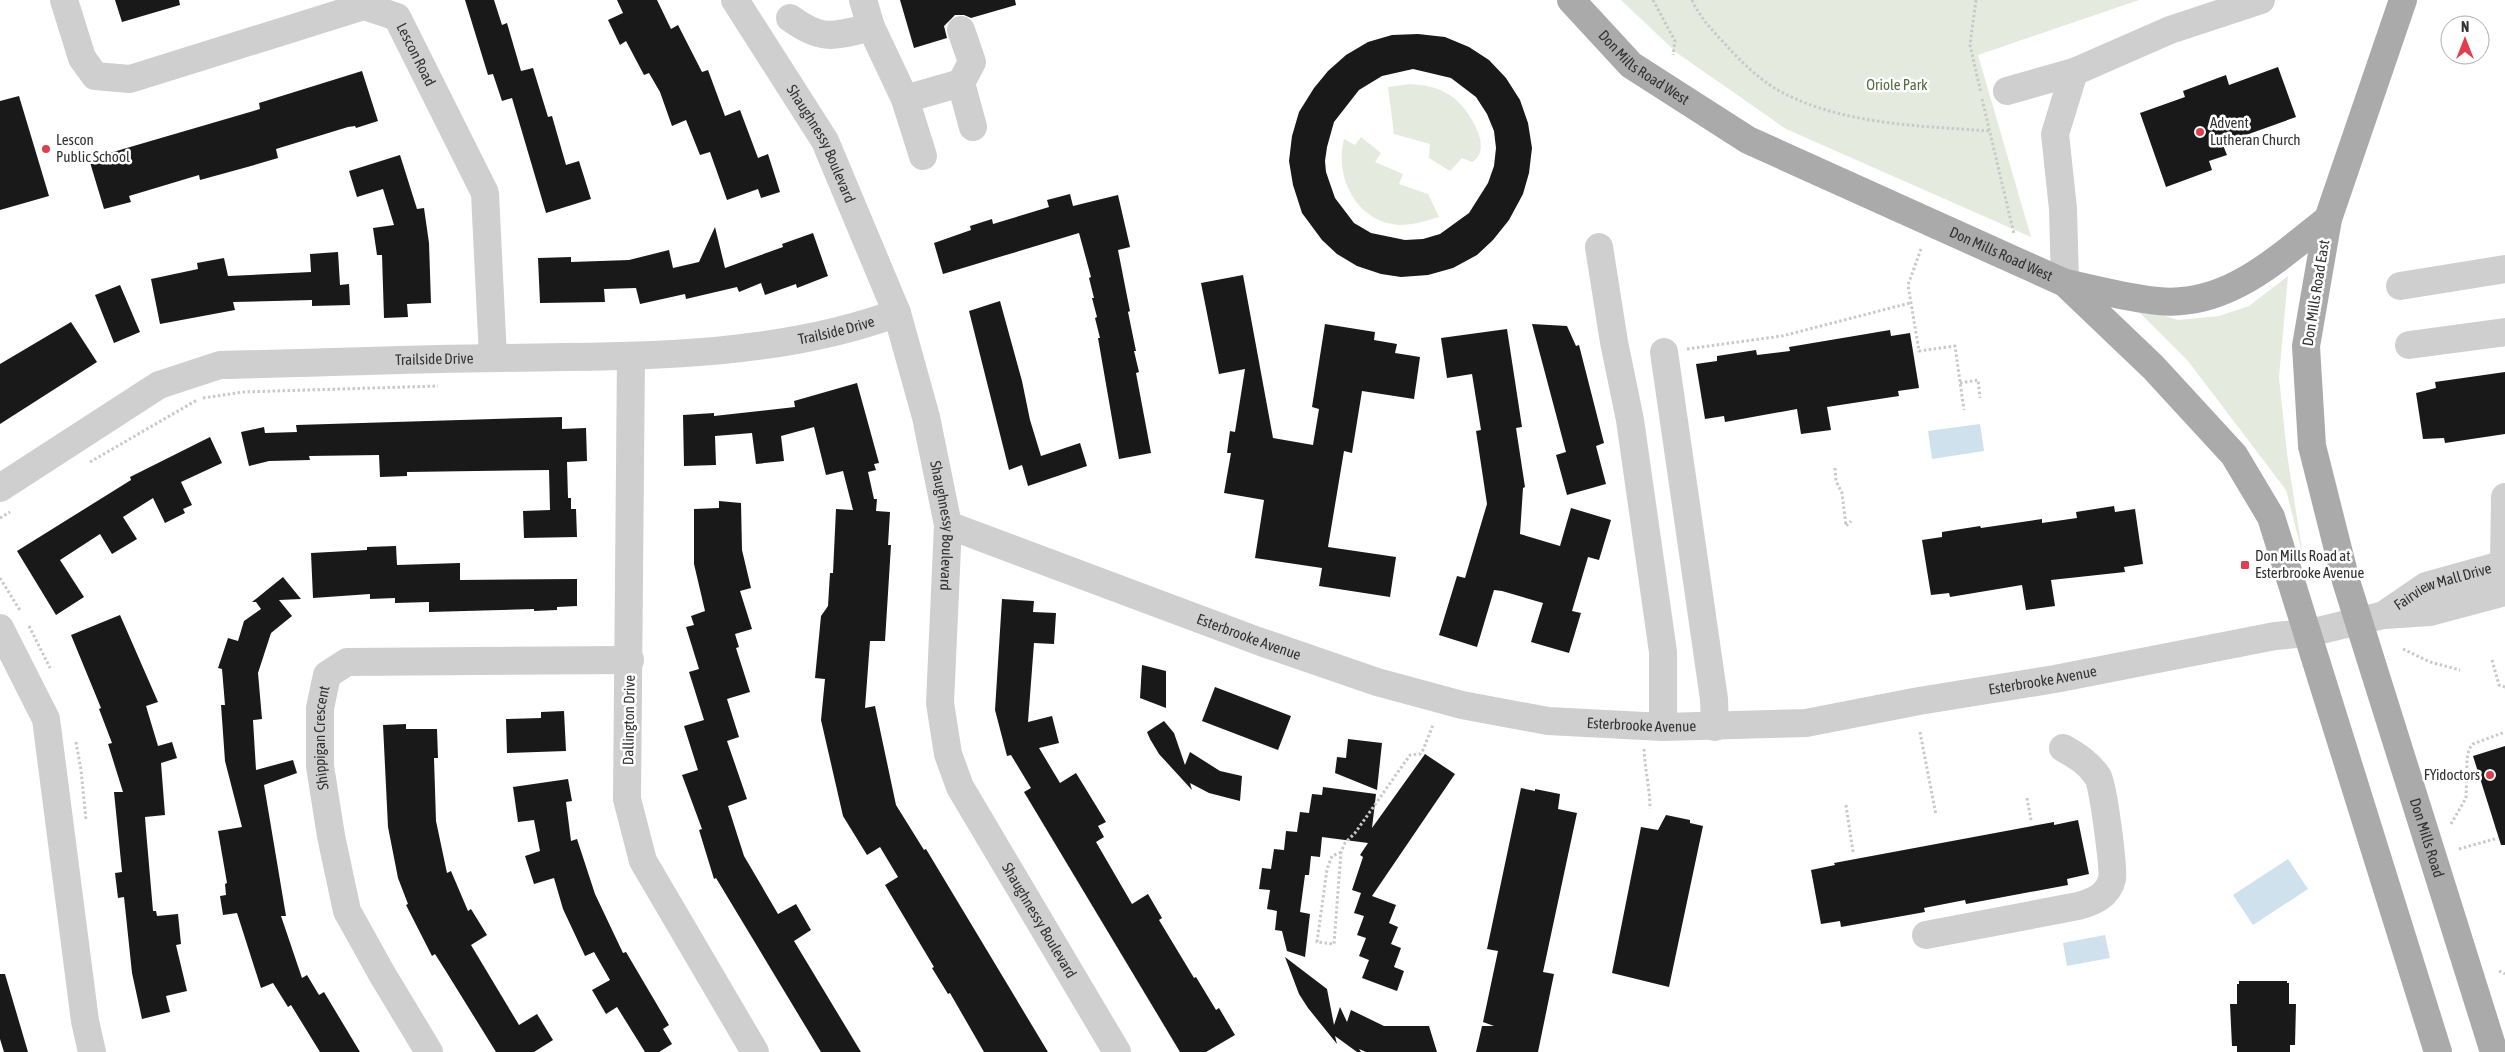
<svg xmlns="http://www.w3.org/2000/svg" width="2505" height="1052" viewBox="0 0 2505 1052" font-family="'Asap Condensed',sans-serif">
	<rect width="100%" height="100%" fill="#fff"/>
	<g fill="#e5eade">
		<polygon points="1621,0 2139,0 1978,55 2031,237 1786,129 1677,53"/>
		<path d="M1410,84C1425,85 1438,87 1451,96C1466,105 1496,149 1472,162L1462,158L1450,171L1429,158L1430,144L1394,134L1388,87Z"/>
		<path d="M1361,137L1381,153L1375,162L1403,174L1399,184L1428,194L1439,217C1426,221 1413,225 1400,225C1357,223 1334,177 1344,139L1355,145Z"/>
		<polygon points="2288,276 2279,377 2287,454 2303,556 2286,490 2188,361 2133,306 2178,320 2219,316 2249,306"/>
	</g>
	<g fill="#cee1ec">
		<polygon points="1980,424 1984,451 1932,459 1928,431"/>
		<polygon points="2288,859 2308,889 2253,925 2233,895"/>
		<polygon points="2105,935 2110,958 2067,966 2063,943"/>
	</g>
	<g fill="#191919" fill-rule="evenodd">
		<polygon points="115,0 179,0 180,5 122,22"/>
		<polygon points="465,0 494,0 502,25 507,23 521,71 533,68 548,117 552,116 566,165 579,161 591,199 546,213 512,98 502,101 493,74 488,75"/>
		<polygon points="617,0 657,0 671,29 678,25 702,72 708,70 725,116 740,110 758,158 768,154 780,192 761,198 758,189 727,200 710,152 700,155 686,120 672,126 660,92 649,73 644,75 626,41 620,45 608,20 623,13"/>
		<polygon points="900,0 1015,0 1016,5 971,18 964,15 955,15 944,26 947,38 914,48"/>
		<path d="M1418,34L1445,37L1469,47L1489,60L1506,78L1520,100L1528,123L1532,148L1529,173L1523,194L1509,220L1493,240L1477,255L1453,268L1428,275L1401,277L1381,274L1357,266L1337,254L1322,240L1302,213L1293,185L1289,161L1292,136L1299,112L1314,88L1328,71L1346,55L1368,42L1392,35ZM1413,69L1451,78L1476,97L1487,114L1494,131L1496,148L1494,166L1488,183L1469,213L1440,234L1423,239L1405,240L1371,233L1354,223L1335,198L1326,172L1325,161L1327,147L1334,122L1359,90L1382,76Z"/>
		<polygon points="2278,67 2296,117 2232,140 2232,142 2223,145 2227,155 2209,161 2212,170 2166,187 2140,113 2185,97 2183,91 2226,75 2229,85"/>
		<polygon points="362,71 378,121 356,128 355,126 348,127 276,149 278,158 251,166 200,180 199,175 129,196 131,202 104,209 89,159 260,109 259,103"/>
		<polygon points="19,96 49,196 0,210 0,101"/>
		<polygon points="400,155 417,209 424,208 429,243 431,303 407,304 408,317 384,318 382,255 377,255 373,228 394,225 383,189 357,197 349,171"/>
		<polygon points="1070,194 1073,206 1118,195 1130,247 1118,250 1126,291 1130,311 1128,312 1136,351 1134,351 1139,372 1136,373 1151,453 1119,459 1098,338 1100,338 1095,318 1097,317 1092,298 1094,298 1089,278 1091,277 1079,233 943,274 934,243 971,230 970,226 992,219 993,224 1049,207 1047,200"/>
		<polygon points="715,227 725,268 783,247 782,244 813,233 828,276 797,288 796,284 765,295 761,283 739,292 737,287 686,299 685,294 640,304 636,288 604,289 605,302 540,303 538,258 571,257 571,262 629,260 669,250 673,268 699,262"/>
		<polygon points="338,252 340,285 349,284 350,305 312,306 312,300 233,302 235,310 160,324 151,279 198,269 197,263 224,258 228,276 311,272 310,254"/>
		<polygon points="1243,275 1273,438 1313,445 1319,409 1312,407 1325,324 1375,332 1374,340 1397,344 1395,353 1420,357 1414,399 1362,391 1352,453 1344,451 1328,547 1396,557 1390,597 1319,586 1322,568 1255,558 1264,500 1224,493 1231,453 1227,453 1230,431 1235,432 1245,369 1219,374 1201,283"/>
		<polygon points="120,285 140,332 114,343 95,295"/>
		<polygon points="1000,301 1022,381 1030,420 1041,456 1080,443 1087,466 1028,486 1022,465 1009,470 969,311"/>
		<polygon points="71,322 97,362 0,424 0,364"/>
		<polygon points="1532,324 1567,326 1576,346 1579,345 1604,443 1596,446 1606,484 1567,495 1556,455 1566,452"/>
		<polygon points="1507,329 1522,427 1516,428 1525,487 1523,488 1520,534 1560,546 1571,508 1611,520 1599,560 1588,557 1572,611 1581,613 1569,653 1531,642 1543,603 1502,591 1494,590 1477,647 1439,635 1457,576 1465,578 1487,504 1476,431 1481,430 1472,374 1447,378 1441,338"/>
		<polygon points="1890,330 1891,336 1910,333 1919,388 1898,391 1899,396 1827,407 1831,430 1801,434 1797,409 1725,422 1724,416 1705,419 1696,364 1717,361 1717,356 1756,350 1757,355 1790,351 1789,347"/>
		<polygon points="2505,372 2505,434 2445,443 2444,438 2423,439 2416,393 2436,388 2435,382"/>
		<polygon points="857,383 879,463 874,464 876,470 868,472 874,499 877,499 876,511 890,512 888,545 891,545 885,641 870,641 865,708 875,706 896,805 924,850 926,849 1048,1052 984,1052 950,993 948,994 932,968 934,967 885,885 898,877 880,847 867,855 843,816 821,720 825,679 815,678 821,616 828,606 830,573 833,573 836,509 853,510 843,471 826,475 814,427 781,436 784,461 756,464 752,433 715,436 716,465 684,466 683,415 714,413 714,416 795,407 794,401"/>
		<polygon points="562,417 562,429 586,428 587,461 567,462 568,498 571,498 571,509 576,509 577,537 524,538 523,511 550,510 549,470 407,472 407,476 380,477 379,455 309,456 310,460 269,461 249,466 241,432 264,427 265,433 297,432 296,425"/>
		<polygon points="210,437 222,463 181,482 192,505 183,509 185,513 165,523 153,498 123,517 137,539 112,554 100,534 60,560 84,597 56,615 17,551 131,480 130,477"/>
		<polygon points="719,501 741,503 742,550 751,588 740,591 752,629 735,634 739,647 736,648 750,692 727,699 739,737 727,741 747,799 728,806 744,856 778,914 796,904 811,930 794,941 861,1052 821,1052 716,878 714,879 699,830 702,829 682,775 698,770 684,726 704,720 689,672 699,669 686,627 694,625 691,616 705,611 694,564 694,509 719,508"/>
		<polygon points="2114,506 2115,512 2135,509 2143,564 2124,567 2125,572 2051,580 2055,606 2026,610 2022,585 1950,597 1949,593 1931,595 1922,540 1942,537 1942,532 1980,526 1981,528 2042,519 2042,523 2077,518 2076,512"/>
		<polygon points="396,546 397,565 460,563 460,580 577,579 577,606 557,607 557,610 534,611 534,609 429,612 429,602 395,603 395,598 370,599 370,594 313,598 311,553 367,550 367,547"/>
		<polygon points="283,577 301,599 279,600 292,616 271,633 258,673 262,719 253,720 256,770 293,760 297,773 264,785 286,916 281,916 302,978 307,975 319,995 324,992 360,1052 320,1052 291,1005 288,1007 273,983 261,988 237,913 223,915 220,896 226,895 225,884 227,883 218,831 242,827 225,761 221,705 225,705 222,669 218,668 228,638 238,641 244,621 261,609 256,602 252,602"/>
		<polygon points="1002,599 1034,601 1033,612 1056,613 1054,644 1034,643 1028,722 1052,716 1059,743 1039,748 1060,783 1076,773 1106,822 1098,826 1104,837 1096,842 1132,904 1148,894 1162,918 1159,920 1194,978 1196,977 1216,1010 1219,1008 1235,1035 1206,1052 1180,1052 1024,792 1031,788 1011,755 1007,756 995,710"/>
		<polygon points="120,615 158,702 146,706 158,746 172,742 177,758 161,763 165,815 145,817 146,830 153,911 156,911 157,916 178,914 181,944 176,945 187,991 166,996 170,1012 142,1019 132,973 124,897 118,898 115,873 122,872 114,792 123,792 108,744 112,743 99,709 101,708 71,635"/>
		<polygon points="1142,665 1166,671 1166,708 1140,698"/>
		<polygon points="1215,687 1291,716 1278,750 1202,721"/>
		<polygon points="564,711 566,751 507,753 506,719 541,718 541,712"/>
		<polygon points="1164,721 1174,733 1185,765 1190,752 1220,771 1242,776 1240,801 1209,793 1190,783 1192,790 1159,754 1150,739 1147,732"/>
		<polygon points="406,724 406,729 437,729 438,758 434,758 436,821 447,873 451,871 468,911 471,909 487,935 471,945 519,1025 537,1014 553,1040 534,1052 496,1052 447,973 435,954 432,956 406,905 408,904 398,878 388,827 383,725"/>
		<polygon points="1348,739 1382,743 1377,790 1335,773 1337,757 1346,758"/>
		<polygon points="2505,746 2505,845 2501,845 2473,756"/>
		<polygon points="1425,754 1455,774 1372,896 1396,905 1389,923 1398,927 1391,944 1401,948 1394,967 1404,971 1397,991 1362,978 1369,960 1359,956 1366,938 1357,935 1364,916 1354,913 1361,893 1352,890 1363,857 1360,855 1368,843 1322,837 1320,857 1311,856 1309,875 1305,875 1300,912 1310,914 1305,957 1287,951 1282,931 1275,930 1277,911 1267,909 1270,890 1259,889 1262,868 1271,869 1274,849 1284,850 1286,831 1297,832 1300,812 1309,813 1312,794 1322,795 1323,787 1376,794 1372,828"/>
		<polygon points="568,779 572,801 566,802 571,841 577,839 595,894 623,953 626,952 669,1025 663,1029 672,1044 659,1052 645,1052 617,1007 606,1014 592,990 610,980 594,952 585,956 563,909 554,878 534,884 525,856 540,851 534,820 518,822 513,787"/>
		<polygon points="1521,788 1535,791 1535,789 1560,794 1558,809 1577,813 1543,972 1554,974 1538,1052 1476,1052 1482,1026 1494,1026 1483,1022 1498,951 1487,949"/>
		<polygon points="1666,815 1690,820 1690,823 1703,826 1669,987 1612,973 1641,827 1658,830"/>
		<polygon points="2078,820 2089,874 2067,879 2068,885 1966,904 1965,900 1924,908 1925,912 1841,927 1840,921 1821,924 1811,870 1835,865 1834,863 2054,822 2054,825"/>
		<polygon points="1285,957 1327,989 1334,1025 1340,1007 1347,1022 1351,1010 1384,1026 1429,1026 1437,1052 1366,1052 1359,1049 1361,1052 1357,1052 1335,1036 1337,1044 1308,1008 1299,994"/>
		<polygon points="0,974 5,974 28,1052 4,1052 0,1039"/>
		<polygon points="2239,981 2287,981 2287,983 2289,983 2289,1004 2296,1004 2295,1045 2290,1045 2290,1052 2237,1052 2237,1046 2232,1046 2230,1004 2237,1004 2237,984 2239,984"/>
	</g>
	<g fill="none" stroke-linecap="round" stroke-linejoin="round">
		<g stroke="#c9c9c9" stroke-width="3" stroke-dasharray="2.5 2.5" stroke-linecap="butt">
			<polyline points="1653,0 1675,41 1673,55"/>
			<path d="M1692,0C1700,18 1713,31 1726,45C1742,63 1763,83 1785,94C1848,125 1920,126 1990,131"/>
			<polyline points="1976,0 1970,45 1981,93"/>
			<polyline points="1982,99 2014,234"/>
			<polyline points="1921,249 1908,285 1919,351 1955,346 1964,410"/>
			<polyline points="1687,349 1782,336 1910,303"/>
			<polyline points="1960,383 1978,380 1980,398"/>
			<polyline points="203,398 243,392 438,386"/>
			<polyline points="90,462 197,400"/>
			<polyline points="1835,468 1836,481 1842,493 1846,526 1851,521"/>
			<polyline points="0,518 10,512"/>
			<polyline points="0,578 21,612"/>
			<polyline points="29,626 50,668"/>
			<polyline points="2403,649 2430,662 2460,670"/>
			<polyline points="2492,660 2499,685 2505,687"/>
			<polyline points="1920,732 1936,815"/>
			<polyline points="76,742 81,770 86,820"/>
			<path d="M1644,749C1645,770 1650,789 1650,809"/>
			<polyline points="2027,798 2031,820"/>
			<polyline points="1846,805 1853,852"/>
			<polyline points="2451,824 2466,798 2467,759 2469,749 2473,744 2505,732"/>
			<polyline points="2459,849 2498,838"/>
			<polyline points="1341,852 1332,856 1327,869 1317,942 1334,944 1341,852 1345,843 1355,833 1410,755 1420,754 1423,750 1433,725"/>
			<polyline points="2499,971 2505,974"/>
		</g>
		<g stroke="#cfcfcf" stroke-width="28">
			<path id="s1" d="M64,0L82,58L95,76L130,79L364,6L397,17L485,193L493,358"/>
			<path id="s2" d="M735,0L825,141L897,313L926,417L948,525L940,703L948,754L960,787L1117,1052"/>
			<polyline points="863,0 871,27 905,99 923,156"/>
			<path d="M790,18C823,42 834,36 871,27"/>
			<polyline points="961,83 972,62 961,30"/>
			<polyline points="2007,91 2074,72"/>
			<polyline points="905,99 961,83 973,127"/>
			<polyline points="1599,247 1614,342 1630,420 1663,652 1663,727"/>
			<polyline points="2065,283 2063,209 2055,134 2074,72 2170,30 2261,0"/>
			<polyline points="2400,286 2505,269"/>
			<polyline points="2409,345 2505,332"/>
			<polyline points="1664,352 1714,699 1715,727"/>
			<polyline points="631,356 627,799 643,861 755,1052"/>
			<path id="s3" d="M0,488L159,385L220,365C313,363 407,359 500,358C631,356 773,359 897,313"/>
			<path id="s4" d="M948,525L1258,641L1377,682L1462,705L1548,721L1663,727L1806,723L1919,701L2055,679L2275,636L2309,633L2384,615L2430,612L2505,592"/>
			<polyline points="2504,564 2505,497"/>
			<path id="s5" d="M2385,614L2426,586L2505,564"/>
			<polyline points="0,628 46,719 85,1021 92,1052"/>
			<path d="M1926,935L2078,906C2093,902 2108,896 2112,879C2114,869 2103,784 2098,777C2089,763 2077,756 2063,748"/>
			<path id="s6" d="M429,1052L382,974L347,911L331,836L320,766V708L327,675L347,662L630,660"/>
		</g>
		<g stroke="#aaa" stroke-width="28">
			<path id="s7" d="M1571,0L1631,65L1748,140L2065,283L2153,367L2234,455L2271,517L2438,1052"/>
			<path id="s8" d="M2403,0L2328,219L2306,346L2312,446L2346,581L2494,1052"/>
			<path d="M2065,283C2095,289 2127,298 2158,301C2227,308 2278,258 2328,219"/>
		</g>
	</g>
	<g fill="#de3f4f" stroke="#fff" stroke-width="2">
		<circle cx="2200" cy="132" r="5"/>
		<circle cx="46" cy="149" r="5"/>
		<rect x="2240" y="560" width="10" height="10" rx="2.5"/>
		<circle cx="2490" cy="775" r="5"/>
	</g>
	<g text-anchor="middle" stroke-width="5" stroke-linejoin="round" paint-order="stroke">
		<g font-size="15" fill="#323232" stroke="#fff">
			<text dy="5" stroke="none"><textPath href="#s1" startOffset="440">Lescon Road</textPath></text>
			<text dy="5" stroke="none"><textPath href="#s7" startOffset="100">Don Mills Road West</textPath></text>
			<text dy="5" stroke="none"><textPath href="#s2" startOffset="168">Shaughnessy Boulevard</textPath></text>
			<text dy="5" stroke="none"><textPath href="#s7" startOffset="505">Don Mills Road West</textPath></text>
			<text transform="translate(2316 293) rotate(-81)" y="5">Don Mills Road East</text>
			<text dy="5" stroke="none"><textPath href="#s3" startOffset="872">Trailside Drive</textPath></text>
			<text dy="5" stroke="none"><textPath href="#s3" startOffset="468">Trailside Drive</textPath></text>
			<text dy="5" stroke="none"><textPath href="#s2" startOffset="572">Shaughnessy Boulevard</textPath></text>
			<text dy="5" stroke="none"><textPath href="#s5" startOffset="65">Fairview Mall Drive</textPath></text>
			<text dy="5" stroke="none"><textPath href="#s4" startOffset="321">Esterbrooke Avenue</textPath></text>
			<text dy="5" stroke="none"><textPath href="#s4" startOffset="1131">Esterbrooke Avenue</textPath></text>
			<text transform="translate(629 720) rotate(-89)" y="5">Dallington Drive</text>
			<text dy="5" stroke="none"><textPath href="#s4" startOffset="726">Esterbrooke Avenue</textPath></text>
			<text dy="5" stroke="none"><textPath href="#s6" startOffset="339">Shippigan Crescent</textPath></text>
			<text dy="5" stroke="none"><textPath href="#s8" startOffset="869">Don Mills Road</textPath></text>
			<text dy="5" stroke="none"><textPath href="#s2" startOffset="992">Shaughnessy Boulevard</textPath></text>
		</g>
		<g font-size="15" fill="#566c40" stroke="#fff">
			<text x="1897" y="90">Oriole Park</text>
		</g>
		<g font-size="15" fill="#323232" stroke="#fff" text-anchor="start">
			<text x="2210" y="128">Advent<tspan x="2210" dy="17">Lutheran Church</tspan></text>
			<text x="56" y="145">Lescon<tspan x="56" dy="17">Public School</tspan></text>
			<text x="2255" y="561">Don Mills Road at<tspan x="2255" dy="17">Esterbrooke Avenue</tspan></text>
			<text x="2480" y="780" text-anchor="end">FYidoctors</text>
		</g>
	</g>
	<g transform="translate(2465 40)"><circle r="24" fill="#ffffff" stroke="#adadad"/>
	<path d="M0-4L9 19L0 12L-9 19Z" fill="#de3f4f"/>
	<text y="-8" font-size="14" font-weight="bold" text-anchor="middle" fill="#323232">N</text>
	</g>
</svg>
